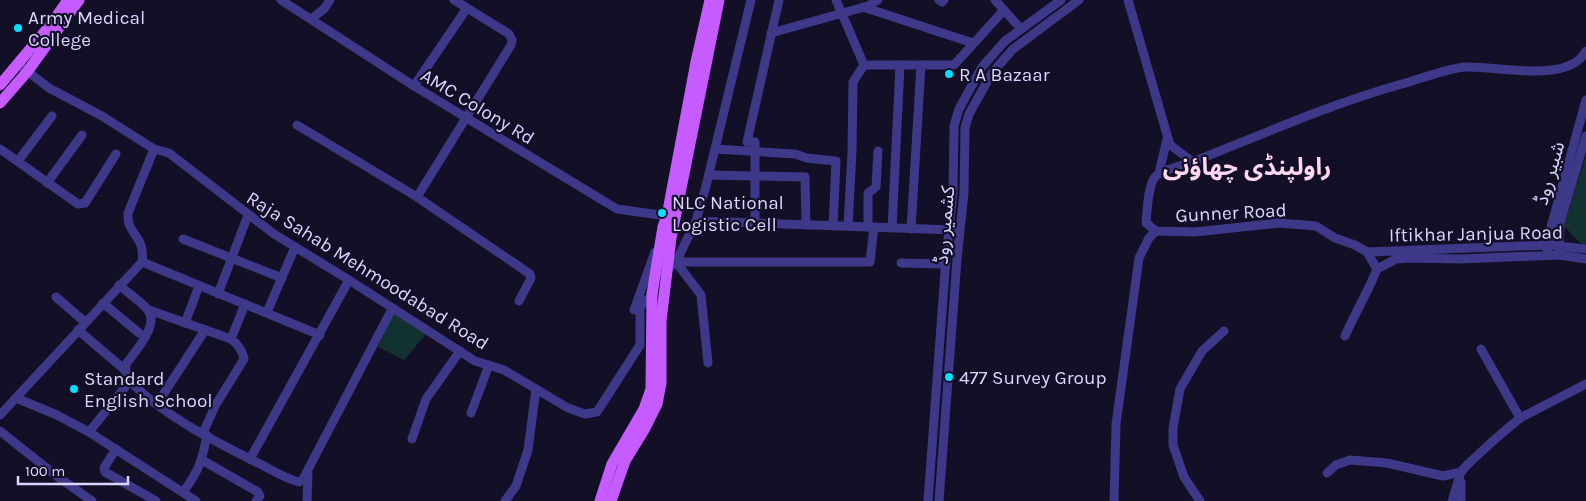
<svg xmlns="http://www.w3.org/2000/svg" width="1586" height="501" viewBox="0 0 1586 501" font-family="Karla,'Noto Sans Arabic',sans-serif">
	<rect width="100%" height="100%" fill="#130f27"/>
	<g fill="#123131">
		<polygon points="1586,155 1586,246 1582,245 1564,226"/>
		<polygon points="394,313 427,333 404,360 378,347"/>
	</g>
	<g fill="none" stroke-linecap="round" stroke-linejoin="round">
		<g stroke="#3d3887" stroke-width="9">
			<polyline points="281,0 414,86 617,209 667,216"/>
			<polyline points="836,0 864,65 954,65 1004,10"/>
			<polyline points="939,0 942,2 944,0"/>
			<polyline points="995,0 1021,29"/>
			<polyline points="1128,0 1170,145 1193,162"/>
			<polyline points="863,7 973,43"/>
			<polyline points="311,19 324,9 330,0"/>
			<polyline points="771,33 868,6 878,0"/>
			<path d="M1586,51C1568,85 1495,65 1464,67C1447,69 1425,77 1409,82C1335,102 1266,133 1195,161C1185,165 1163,169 1156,176C1148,183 1147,212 1146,223L1156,231L1195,232L1279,223L1316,226L1335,238L1355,245L1367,252L1548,245L1586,249"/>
			<polyline points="23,68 49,88 102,116 154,149 169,153 274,234 349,280 475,361 504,370 568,408 585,414 597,412 640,345 640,309 642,304 654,294"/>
			<polyline points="414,86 467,8"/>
			<polyline points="297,125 417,197 530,274 531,278 519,301"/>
			<polyline points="0,149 78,204 85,203 116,154"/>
			<polyline points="715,149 795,154 807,158 836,161 833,226"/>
			<polyline points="18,161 52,116"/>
			<polyline points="1159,173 1167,139"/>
			<polyline points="709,175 805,177 806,225"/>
			<polyline points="47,183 82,135"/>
			<polyline points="417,197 511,45 512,40 509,34 454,0"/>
			<polyline points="696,221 706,186 751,0"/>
			<polyline points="755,223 755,142 747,142 779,0"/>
			<polyline points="848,226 852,152 853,82 864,65"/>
			<polyline points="868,227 868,193 876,187 878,151"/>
			<polyline points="892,228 900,65"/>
			<polyline points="911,229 921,65"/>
			<polyline points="183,239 282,278"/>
			<polyline points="1547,250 1551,227 1586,100"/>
			<polyline points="1559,250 1560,223 1586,136"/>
			<polyline points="142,262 320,335"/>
			<polyline points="676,262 870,262 874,227"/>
			<polyline points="676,262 701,295 708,363"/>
			<polyline points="901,263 946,264"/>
			<polyline points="1377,269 1396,259 1410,258 1460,259 1559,255 1586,259"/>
			<polyline points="666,272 678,258 696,221 954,230"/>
			<path d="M119,285C128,293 139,300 147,309C161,324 135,351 126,364C125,371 126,377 131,382C163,416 222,445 264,466C275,472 287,479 299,482L303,479L392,309"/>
			<polyline points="218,294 248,215"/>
			<polyline points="56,297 85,322"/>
			<polyline points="103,303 139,333"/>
			<path d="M149,310L231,339C237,343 243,352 244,359L215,406L203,433"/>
			<polyline points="634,310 655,252"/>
			<polyline points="267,312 295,247"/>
			<polyline points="185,323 199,286"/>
			<polyline points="78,330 125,370"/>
			<path d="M1345,336C1355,313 1368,292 1377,269L1367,252"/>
			<polyline points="231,339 245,304"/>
			<polyline points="1481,349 1520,418"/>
			<polyline points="16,398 57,415 89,432 196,501"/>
			<polyline points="157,404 205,330"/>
			<polyline points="471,413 489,365"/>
			<path d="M0,415L142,262C146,235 126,235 128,213L154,149"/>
			<polyline points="0,431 58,477 92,501"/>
			<polyline points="89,432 130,381"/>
			<polyline points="412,439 426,399 460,351"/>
			<polyline points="116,449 104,468 105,472 156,501"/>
			<polyline points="250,459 349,280"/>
			<polyline points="202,460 258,492 260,496 256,501"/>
			<polyline points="1327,473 1336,465 1350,460 1387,463 1443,476 1461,472"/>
			<path d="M183,492C199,471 202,461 207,435"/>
			<polyline points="307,501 308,473"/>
			<polyline points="505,501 516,486 528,450 536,389"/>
			<polyline points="928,501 946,258 953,192 954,126 959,109 982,67 1005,41 1061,0"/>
			<polyline points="939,501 957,259 964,193 965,128 969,114 992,73 1013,49 1079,0"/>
			<polyline points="1114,501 1116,424 1139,258 1149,238 1156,231"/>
			<polyline points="1200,501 1184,477 1173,445 1173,428 1180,389 1202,351 1224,331"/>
			<polyline points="1452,501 1461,472 1467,465 1494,440 1520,418 1586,384"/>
			<polyline points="1461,501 1461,482"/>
		</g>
		<g stroke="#c65cff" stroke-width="11">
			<polyline points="0,85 52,23 68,0"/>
			<polyline points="0,103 27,72 79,0"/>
			<polyline points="600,501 612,464 644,409 651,389 652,294 663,227 667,216 696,62 710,0"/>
			<polyline points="611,501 625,461 644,430 657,404 661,383 661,321 671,238 719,0"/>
		</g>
	</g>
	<g fill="#01e0ff" stroke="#130f27" stroke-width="2">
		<circle cx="18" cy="28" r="5"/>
		<circle cx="949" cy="74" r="5"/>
		<circle cx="662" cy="213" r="5"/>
		<circle cx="949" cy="377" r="5"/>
		<circle cx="74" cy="389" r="5"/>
	</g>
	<g text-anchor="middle" stroke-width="4.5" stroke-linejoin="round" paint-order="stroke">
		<g font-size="19" fill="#dbd5ff" stroke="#130f27" text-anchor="start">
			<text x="28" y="24">Army Medical<tspan x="28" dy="22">College</tspan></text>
			<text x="959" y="81">R A Bazaar</text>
			<text x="672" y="209">NLC National<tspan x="672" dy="22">Logistic Cell</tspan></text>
			<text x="959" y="384">477 Survey Group</text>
			<text x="84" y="385">Standard<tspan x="84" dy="22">English School</tspan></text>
		</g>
		<g font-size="19" fill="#dbd5ff" stroke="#130f27">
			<text transform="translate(478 106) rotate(31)" y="7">AMC Colony Rd</text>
			<text transform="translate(1549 173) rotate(-74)" y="7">شبیر روڈ</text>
			<text transform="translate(1231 212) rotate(-3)" y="7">Gunner Road</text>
			<text transform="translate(944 225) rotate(-85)" y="7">کشمیر روڈ</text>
			<text transform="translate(1476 233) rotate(-1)" y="7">Iftikhar Janjua Road</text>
			<text transform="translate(368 270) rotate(32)" y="7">Raja Sahab Mehmoodabad Road</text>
		</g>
		<g font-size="24" font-weight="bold" fill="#ffd7ef" stroke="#130f27">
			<text x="1247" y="175">راولپنڈی چھاؤنی</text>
		</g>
	</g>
	<path d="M18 476v8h110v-8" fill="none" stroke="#dbd5ff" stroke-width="2.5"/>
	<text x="25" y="476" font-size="15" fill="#dbd5ff" stroke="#130f27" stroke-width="4" paint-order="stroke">100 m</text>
</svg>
